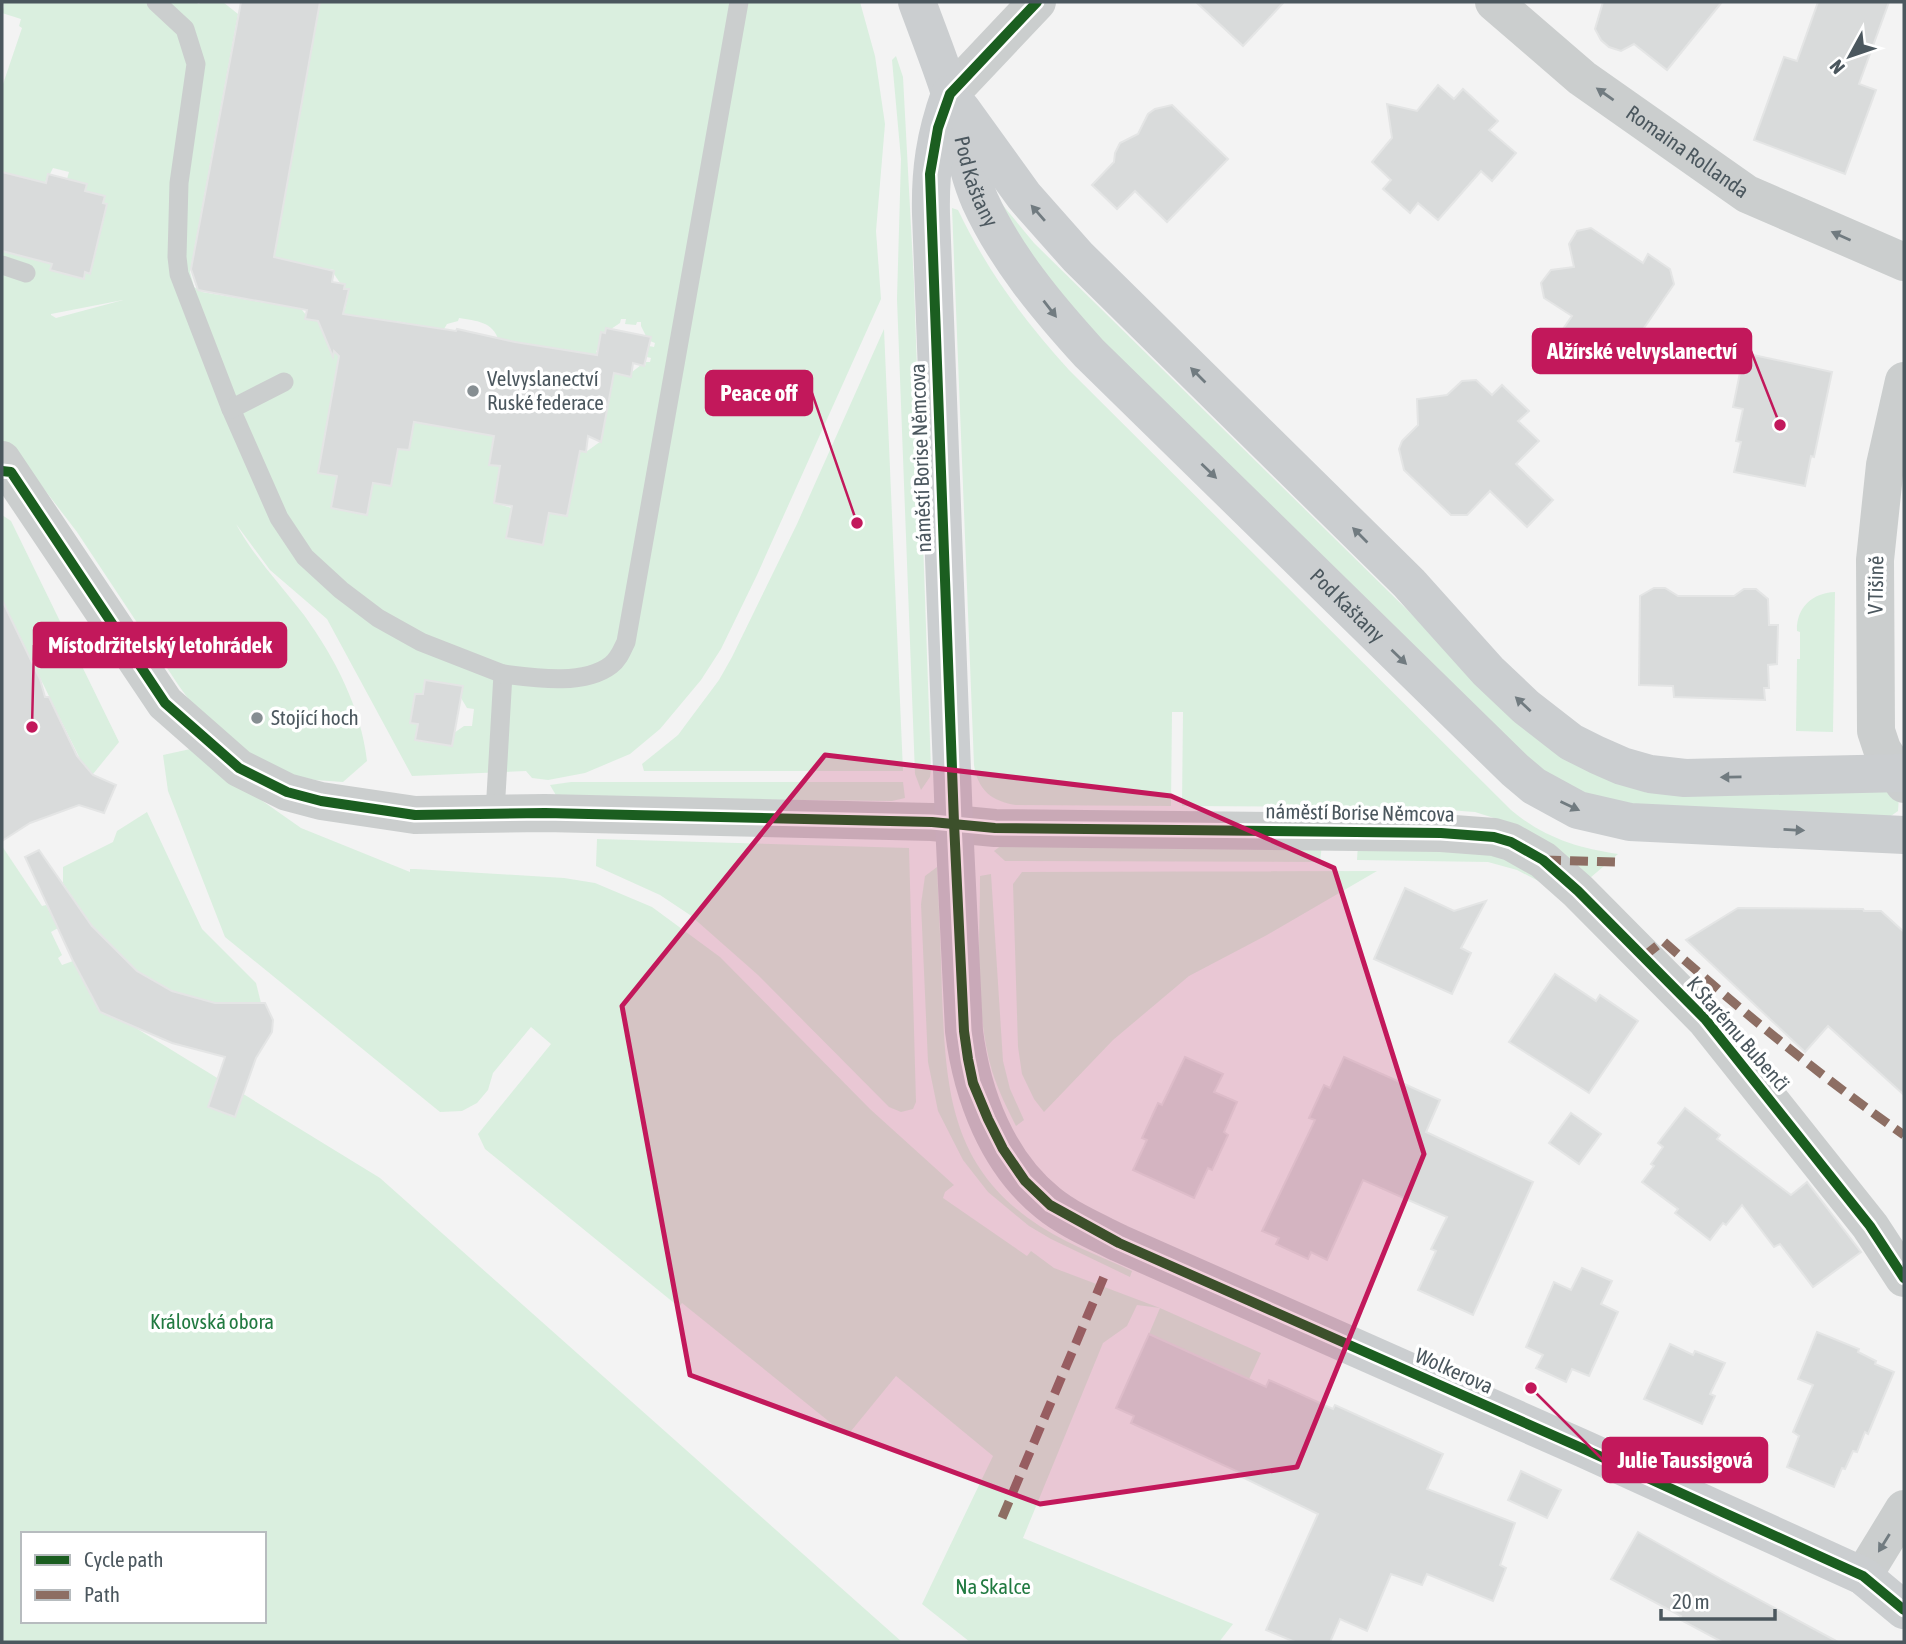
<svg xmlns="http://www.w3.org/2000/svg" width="1906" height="1644" viewBox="0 0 1906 1644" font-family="'Asap Condensed',sans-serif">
	<rect width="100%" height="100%" fill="#f3f3f3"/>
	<g fill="#daefdf" fill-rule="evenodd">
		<path d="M2,2H195L199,4L201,2H223L238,14L190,272L194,287L202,292L266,303V274L277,237L320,2H860L875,56L885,124L876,231L881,299L757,575L721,649L701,680L660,729L630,754L585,773L548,780L532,778L526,771L412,776L327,619L270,570L236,524C254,557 281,585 304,615C335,658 361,708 367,761L343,782L315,780L282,773L264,764L201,716L179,686L77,532L21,459L2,468V251L52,264L51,270L84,278L85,272L90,273L107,204L103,203L105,196L85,191L87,184L67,179L69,172L53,168L50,174H48L45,183L2,186V87L22,28L19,26L21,19L2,13L4,6ZM314,267L330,272V269L334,270V274L344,289L349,290L345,309L341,308L339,316L402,322L441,334L447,324L458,321L459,318C476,321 493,321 499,341L577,352L600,361L601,354L596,352L598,348L601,349L604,338L600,337L601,332L605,333L606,329H611L620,323L621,319H626L625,324L636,325L637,322H641V326L646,336L651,337L650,341L655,343L654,347L649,346L647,357L651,358L650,362H646L645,366L641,365L632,372H609L606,415L601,441L586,452L580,451L579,456L512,508L494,503L500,466L489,464L495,431L415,417L409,450L398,449L391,485L373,483L367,515L331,508L337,476L319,473L352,350C327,346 326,344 321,320L310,317L309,320L305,319L306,315L299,306ZM123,300L56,318L51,315V314ZM426,680L462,686L461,698L467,708L474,709L472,726H464L454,733L452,745L415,740L418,724L411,723L415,694H423Z"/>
		<polygon points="896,56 903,77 914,283 931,770 930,777 921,790 915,774 897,299 901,159 892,60"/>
		<polygon points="1001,203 1034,243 1504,705 1555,748 1889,789 1899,796 1898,811 1888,818 1640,810 1576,794 1537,773 1049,288"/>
		<path d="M952,208L958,210C988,272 1023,319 1069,370L1511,810C1543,837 1577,848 1618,854L1583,884L1513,824L1475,812L1407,807L1182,806L1183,712H1172L1171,806L1016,805C991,801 978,790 974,765Z"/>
		<polygon points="884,329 903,771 644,771 642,764 678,735 719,680 732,657 797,524"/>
		<polygon points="2,515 11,521 119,742 93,774 87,773 8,613 2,616"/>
		<path d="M1835,592L1833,732L1796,731L1797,659H1800V632L1797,631C1796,608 1812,593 1835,592Z"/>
		<polygon points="195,748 234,781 301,828 410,872 410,869 415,869 564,878 595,883 652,907 720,957 870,1109 954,1185 945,1192 943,1198 1027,1256 1031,1251 1054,1268 1160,1308 1261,1353 1249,1379 1149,1334 1160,1308 1137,1305 1127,1326 1103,1343 1023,1538 1233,1624 1219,1642 970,1642 922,1604 993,1456 896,1376 847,1436 682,1303 679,1307 485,1149 478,1134 551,1044 531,1027 493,1073 488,1090 477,1103 462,1111 440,1112 225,937 168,791 163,755"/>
		<polygon points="571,782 903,782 905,798 892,801 557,797 550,785"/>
		<polygon points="147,812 202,929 256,983 261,1003 215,1003 192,997 172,991 137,971 92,926 63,883 63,867 113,842 117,831"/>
		<polygon points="597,839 909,848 916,1102 913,1109 901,1112 889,1107 758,975 690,915 660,895 596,866"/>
		<polygon points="1322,844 1320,862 1005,861 994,851 1002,845"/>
		<polygon points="1358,844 1491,847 1550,887 1517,870 1488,862 1357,860"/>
		<path d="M2,846L42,906L46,905L58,928L51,932L62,955L58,958L62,965L73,961L95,1003L380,1178L902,1642H2ZM23,1534H264V1621H23Z"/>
		<path d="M937,867C939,910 941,952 942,995C946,1084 949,1160 1028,1218C1059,1241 1098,1255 1132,1271L1130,1277L1051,1239L1029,1226L988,1192L963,1160L938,1111L928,1062L921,904L925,876Z"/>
		<polygon points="1377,871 1267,935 1189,976 1113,1040 1044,1112 1034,1099 1022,1074 1018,1047 1013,884 1022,872"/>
		<path d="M991,874L1003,1061L1010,1089L1024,1120L1016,1126C1007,1108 998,1090 992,1071C974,1008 980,940 980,876Z"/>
	</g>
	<g fill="#d9dbdb" stroke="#e4e5e5" stroke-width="2">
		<polygon points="241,2 320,2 274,257 334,271 332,282 345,284 344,289 349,289 343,314 456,331 457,329 515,342 597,355 601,332 605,333 606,328 651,337 644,366 633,363 631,377 614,373 601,442 588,436 586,452 580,451 567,516 549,513 543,545 506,538 512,506 494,503 500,466 489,465 494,436 414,422 409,450 398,449 391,486 373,483 367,515 331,508 337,476 318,473 339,356 334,351 333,357 318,321 305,319 307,310 198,290 191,269"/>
		<polygon points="1196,2 1284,2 1243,46"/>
		<polygon points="1603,2 1722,2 1667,70 1634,44 1621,51 1609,47 1601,40 1595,29"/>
		<polygon points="1818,2 1889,2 1859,84 1876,90 1845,174 1754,140 1784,57 1797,61"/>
		<polygon points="1438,85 1454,99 1463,89 1498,121 1489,130 1516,153 1492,181 1481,171 1438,220 1418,203 1410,213 1383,189 1391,180 1372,162 1392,138 1387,104 1417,111"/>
		<polygon points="1172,105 1228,159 1167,222 1135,191 1117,209 1092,185 1114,162 1115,153 1120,143 1138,134 1148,114 1155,109"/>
		<polygon points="2,172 46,183 48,174 87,184 85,191 105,196 103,203 107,204 90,274 85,272 84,279 50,270 52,264 2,251"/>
		<polygon points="1591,228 1643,263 1648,254 1670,269 1674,284 1622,360 1603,347 1599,353 1563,329 1572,316 1544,298 1541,283 1551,270 1574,267 1569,244 1577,231"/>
		<polygon points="1744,353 1832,372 1814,457 1811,456 1805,486 1734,472 1741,442 1736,441 1743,409 1733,407"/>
		<polygon points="1476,380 1492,395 1502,385 1529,411 1518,421 1539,441 1516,464 1553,500 1527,527 1490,491 1467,515 1451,515 1404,470 1399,449 1402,441 1418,425 1417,399 1447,395 1462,381"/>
		<polygon points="1654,588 1665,588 1678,596 1734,596 1744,589 1756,589 1768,599 1769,625 1778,625 1777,664 1768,665 1769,688 1764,688 1765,700 1674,697 1673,686 1639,685 1640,596"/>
		<polygon points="2,600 40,679 45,697 49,697 77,756 93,775 116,785 104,813 79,805 30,823 2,841"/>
		<polygon points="425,680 463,686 452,746 415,740 418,724 410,723 415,694 423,694"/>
		<polygon points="39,850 92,926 137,971 172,991 215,1003 265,1003 273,1020 272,1032 256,1058 235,1117 208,1107 225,1057 172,1043 100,1012 73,961 25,857"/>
		<polygon points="1405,888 1454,911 1486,901 1461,948 1471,953 1452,994 1374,959"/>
		<polygon points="1738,908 1863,909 1864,911 1881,911 1904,932 1904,1095 1828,1026 1805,1052 1686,940"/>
		<polygon points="1555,974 1596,1001 1600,995 1638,1021 1589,1093 1509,1042"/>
		<polygon points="1185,1057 1223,1074 1214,1092 1237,1102 1224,1132 1228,1135 1212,1170 1208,1168 1194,1198 1133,1170 1147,1140 1142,1138 1158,1103 1162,1105"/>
		<polygon points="1344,1057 1440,1100 1426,1132 1533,1182 1473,1315 1418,1290 1436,1251 1431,1249 1447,1217 1363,1180 1327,1260 1311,1252 1308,1259 1276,1244 1279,1238 1262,1231 1315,1120 1309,1118 1324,1085 1330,1088"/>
		<polygon points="1685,1108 1720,1135 1717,1139 1791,1195 1807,1182 1861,1252 1813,1287 1780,1244 1774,1247 1742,1205 1726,1225 1723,1223 1710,1240 1675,1213 1678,1209 1642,1182 1654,1166 1651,1164 1663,1147 1658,1143"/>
		<polygon points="1571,1113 1601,1134 1579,1164 1549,1143"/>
		<polygon points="1582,1268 1612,1281 1601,1304 1618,1312 1589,1376 1572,1369 1566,1382 1536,1368 1543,1355 1526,1347 1554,1282 1571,1290"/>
		<polygon points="1817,1332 1859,1349 1858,1352 1876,1361 1875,1364 1894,1372 1868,1434 1865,1432 1857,1452 1853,1451 1845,1469 1842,1468 1834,1487 1787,1467 1799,1436 1793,1432 1813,1385 1798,1379"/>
		<polygon points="1149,1334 1266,1387 1269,1380 1333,1409 1335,1405 1443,1454 1427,1489 1515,1523 1500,1565 1506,1568 1493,1601 1427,1574 1422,1585 1391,1574 1367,1631 1340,1619 1330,1642 1295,1642 1266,1630 1318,1514 1242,1477 1243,1474 1131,1423 1134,1416 1116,1408"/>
		<polygon points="1670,1344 1693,1355 1695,1351 1725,1363 1710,1394 1715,1396 1702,1424 1644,1399"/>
		<polygon points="1521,1471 1561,1490 1547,1518 1508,1500"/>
		<polygon points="1638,1532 1721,1579 1838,1642 1722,1642 1679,1619 1681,1616 1611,1579"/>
	</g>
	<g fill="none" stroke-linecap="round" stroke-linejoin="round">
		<g stroke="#cbcece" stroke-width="19">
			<polyline points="156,2 185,29 196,64 179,183 177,257 179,274 231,409 279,518 305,557 341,590 378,618 421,642 503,674 495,813"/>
			<polyline points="2,265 26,273"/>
			<polyline points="231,409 284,382"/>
			<path d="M503,674C534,678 584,686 611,665C619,659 622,650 626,642L739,2"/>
		</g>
		<g stroke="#cbcece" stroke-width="38">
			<path id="s1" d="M1494,2L1582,78L1747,194L1904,262"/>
			<polyline points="950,94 1037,2"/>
			<polyline points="1904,381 1885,465 1875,560 1876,731 1882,749 1904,784"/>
			<polyline points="2,460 165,703 239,768 287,792 321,801 415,815 545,813 932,822 995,828 1441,833 1494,837 1511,842 1543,860 1578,891 1705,1019 1870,1226 1904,1278"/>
			<polyline points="1863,1576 1904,1509"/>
		</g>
		<g stroke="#cbced0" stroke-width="38">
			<path id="s2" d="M917,2C928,32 940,62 950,93C961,128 965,167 980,201C1006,258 1048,308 1089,353L1515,770L1534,786L1578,810L1630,822L1904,835"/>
			<path d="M950,94C935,136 930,170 931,214L954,823L964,1031C972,1095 997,1162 1048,1203C1069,1220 1095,1231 1119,1243L1584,1449L1863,1576L1904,1610"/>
			<polyline points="962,110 1024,196 1078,257 1409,583 1488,671 1526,707 1571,742 1597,755 1622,766 1650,774 1685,778 1904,773"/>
		</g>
		<g stroke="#8d6e63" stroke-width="9" stroke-dasharray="18 9" stroke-linecap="butt">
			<polyline points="1543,860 1615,862"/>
			<path d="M1643,957L1663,941C1740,1010 1820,1076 1904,1135"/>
			<polyline points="1002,1518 1106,1272"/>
		</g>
		<g stroke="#fff" stroke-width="15">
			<g id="cycleway">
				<polyline points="1037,2 950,94 938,128 930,174 954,823 964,1031 968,1059 973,1083 988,1119 1003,1149 1025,1181 1050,1205 1119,1243 1584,1449 1863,1576 1904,1610"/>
				<polyline points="2,471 11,472 165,703 239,768 287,792 321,801 415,815 545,813 932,822 995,828 1441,833 1494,837 1511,842 1543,860 1578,891 1705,1019 1870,1226 1904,1278"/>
			</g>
		</g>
		<use href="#cycleway" stroke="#1b5e20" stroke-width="10"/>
	</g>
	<defs><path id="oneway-solid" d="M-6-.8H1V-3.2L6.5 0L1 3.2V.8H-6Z" transform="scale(1.75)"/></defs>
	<g fill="#717b80">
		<use href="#oneway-solid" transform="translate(1605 94) rotate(-145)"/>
		<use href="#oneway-solid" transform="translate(1038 213) rotate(-131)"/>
		<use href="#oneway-solid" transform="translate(1841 236) rotate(-156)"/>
		<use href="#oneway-solid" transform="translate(1050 309) rotate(52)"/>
		<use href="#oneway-solid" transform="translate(1198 375) rotate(-135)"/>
		<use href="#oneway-solid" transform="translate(1209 471) rotate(44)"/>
		<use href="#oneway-solid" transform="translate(1360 535) rotate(-135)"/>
		<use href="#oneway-solid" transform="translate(1399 657) rotate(44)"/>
		<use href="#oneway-solid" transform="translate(1523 704) rotate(-137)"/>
		<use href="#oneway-solid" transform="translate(1731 777) rotate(179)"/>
		<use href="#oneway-solid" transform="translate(1570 806) rotate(25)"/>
		<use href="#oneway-solid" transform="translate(1794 830) rotate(3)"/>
		<use href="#oneway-solid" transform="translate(1884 1543) rotate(122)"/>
	</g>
	<path fill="#c2185b" fill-opacity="0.2" stroke="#c2185b" stroke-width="5" stroke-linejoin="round" d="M825,755L1171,796L1334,868L1424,1154L1297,1467L1040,1504L690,1375L622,1006Z"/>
	<g fill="#868e92" stroke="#fff" stroke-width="2.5">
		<circle cx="473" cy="391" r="7"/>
		<circle cx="257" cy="718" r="7"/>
	</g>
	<g text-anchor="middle" stroke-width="7" stroke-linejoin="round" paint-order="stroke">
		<g font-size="21" fill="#4b575e" stroke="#fff">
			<text dy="7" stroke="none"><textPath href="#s1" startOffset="245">Romaina Rollanda</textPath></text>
			<text dy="7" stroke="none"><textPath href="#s2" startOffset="189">Pod Kaštany</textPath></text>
			<text transform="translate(921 458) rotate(-92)" y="7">náměstí Borise Němcova</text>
			<text transform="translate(1876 585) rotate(-89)" y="7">V Tišině</text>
			<text dy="7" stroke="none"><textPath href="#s2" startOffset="758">Pod Kaštany</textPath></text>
			<text transform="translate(1360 813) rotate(1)" y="7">náměstí Borise Němcova</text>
			<text transform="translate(1738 1034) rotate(49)" y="7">K Starému Bubenči</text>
			<text transform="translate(1454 1371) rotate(24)" y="7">Wolkerova</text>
		</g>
		<g font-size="21" fill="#4b575e" stroke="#fff" text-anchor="start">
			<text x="487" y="386">Velvyslanectví<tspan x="487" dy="24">Ruské federace</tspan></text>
			<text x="271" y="725">Stojící hoch</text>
		</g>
		<g font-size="21" fill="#217a41" stroke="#fff">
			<text x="212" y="1329">Královská obora</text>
			<text x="993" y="1594">Na Skalce</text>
		</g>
	</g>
	<path fill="none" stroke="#c2185b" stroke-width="2.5" d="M1780 425L1751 351M857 523L812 393M32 727L34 645M1531 1388L1603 1460"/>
	<g fill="#c2185b" stroke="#fff" stroke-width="2.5">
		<circle cx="1780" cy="425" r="7"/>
		<circle cx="857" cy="523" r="7"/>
		<circle cx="32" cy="727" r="7"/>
		<circle cx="1531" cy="1388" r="7"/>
	</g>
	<g fill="#c2185b" stroke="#c2185b" stroke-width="2.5">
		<rect x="1533" y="329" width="218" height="44" rx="7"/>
		<rect x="706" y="371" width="106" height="44" rx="7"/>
		<rect x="34" y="623" width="252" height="44" rx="7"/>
		<rect x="1603" y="1438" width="164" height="44" rx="7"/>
	</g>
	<g font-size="23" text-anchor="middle" font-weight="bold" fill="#fff">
		<text x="1642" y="359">Alžírské velvyslanectví</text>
		<text x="759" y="401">Peace off</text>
		<text x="160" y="653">Místodržitelský letohrádek</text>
		<text x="1685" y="1468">Julie Taussigová</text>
	</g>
	<rect width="1906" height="1644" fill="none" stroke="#4b575e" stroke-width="7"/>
	<rect x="21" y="1532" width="245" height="91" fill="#ffffff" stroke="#b7bcbf" stroke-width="2"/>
	<rect x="35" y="1555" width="35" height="10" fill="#1b5e20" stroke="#b7bcbf" stroke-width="2"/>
	<text x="84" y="1567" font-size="21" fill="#4b575e">Cycle path</text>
	<rect x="35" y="1590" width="35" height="10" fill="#8d6e63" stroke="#b7bcbf" stroke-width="2"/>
	<text x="84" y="1602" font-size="21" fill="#4b575e">Path</text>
	<g transform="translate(1850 56) rotate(230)" stroke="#ffffff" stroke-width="5" paint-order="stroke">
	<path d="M0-5L12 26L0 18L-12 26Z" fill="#4b575e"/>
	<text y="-10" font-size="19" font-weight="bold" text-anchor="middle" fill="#4b575e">N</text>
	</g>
	<path d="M1661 1609v10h114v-10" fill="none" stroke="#4b575e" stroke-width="3.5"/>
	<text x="1672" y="1609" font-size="21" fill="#4b575e" stroke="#ffffff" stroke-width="5" paint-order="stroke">20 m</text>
</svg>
